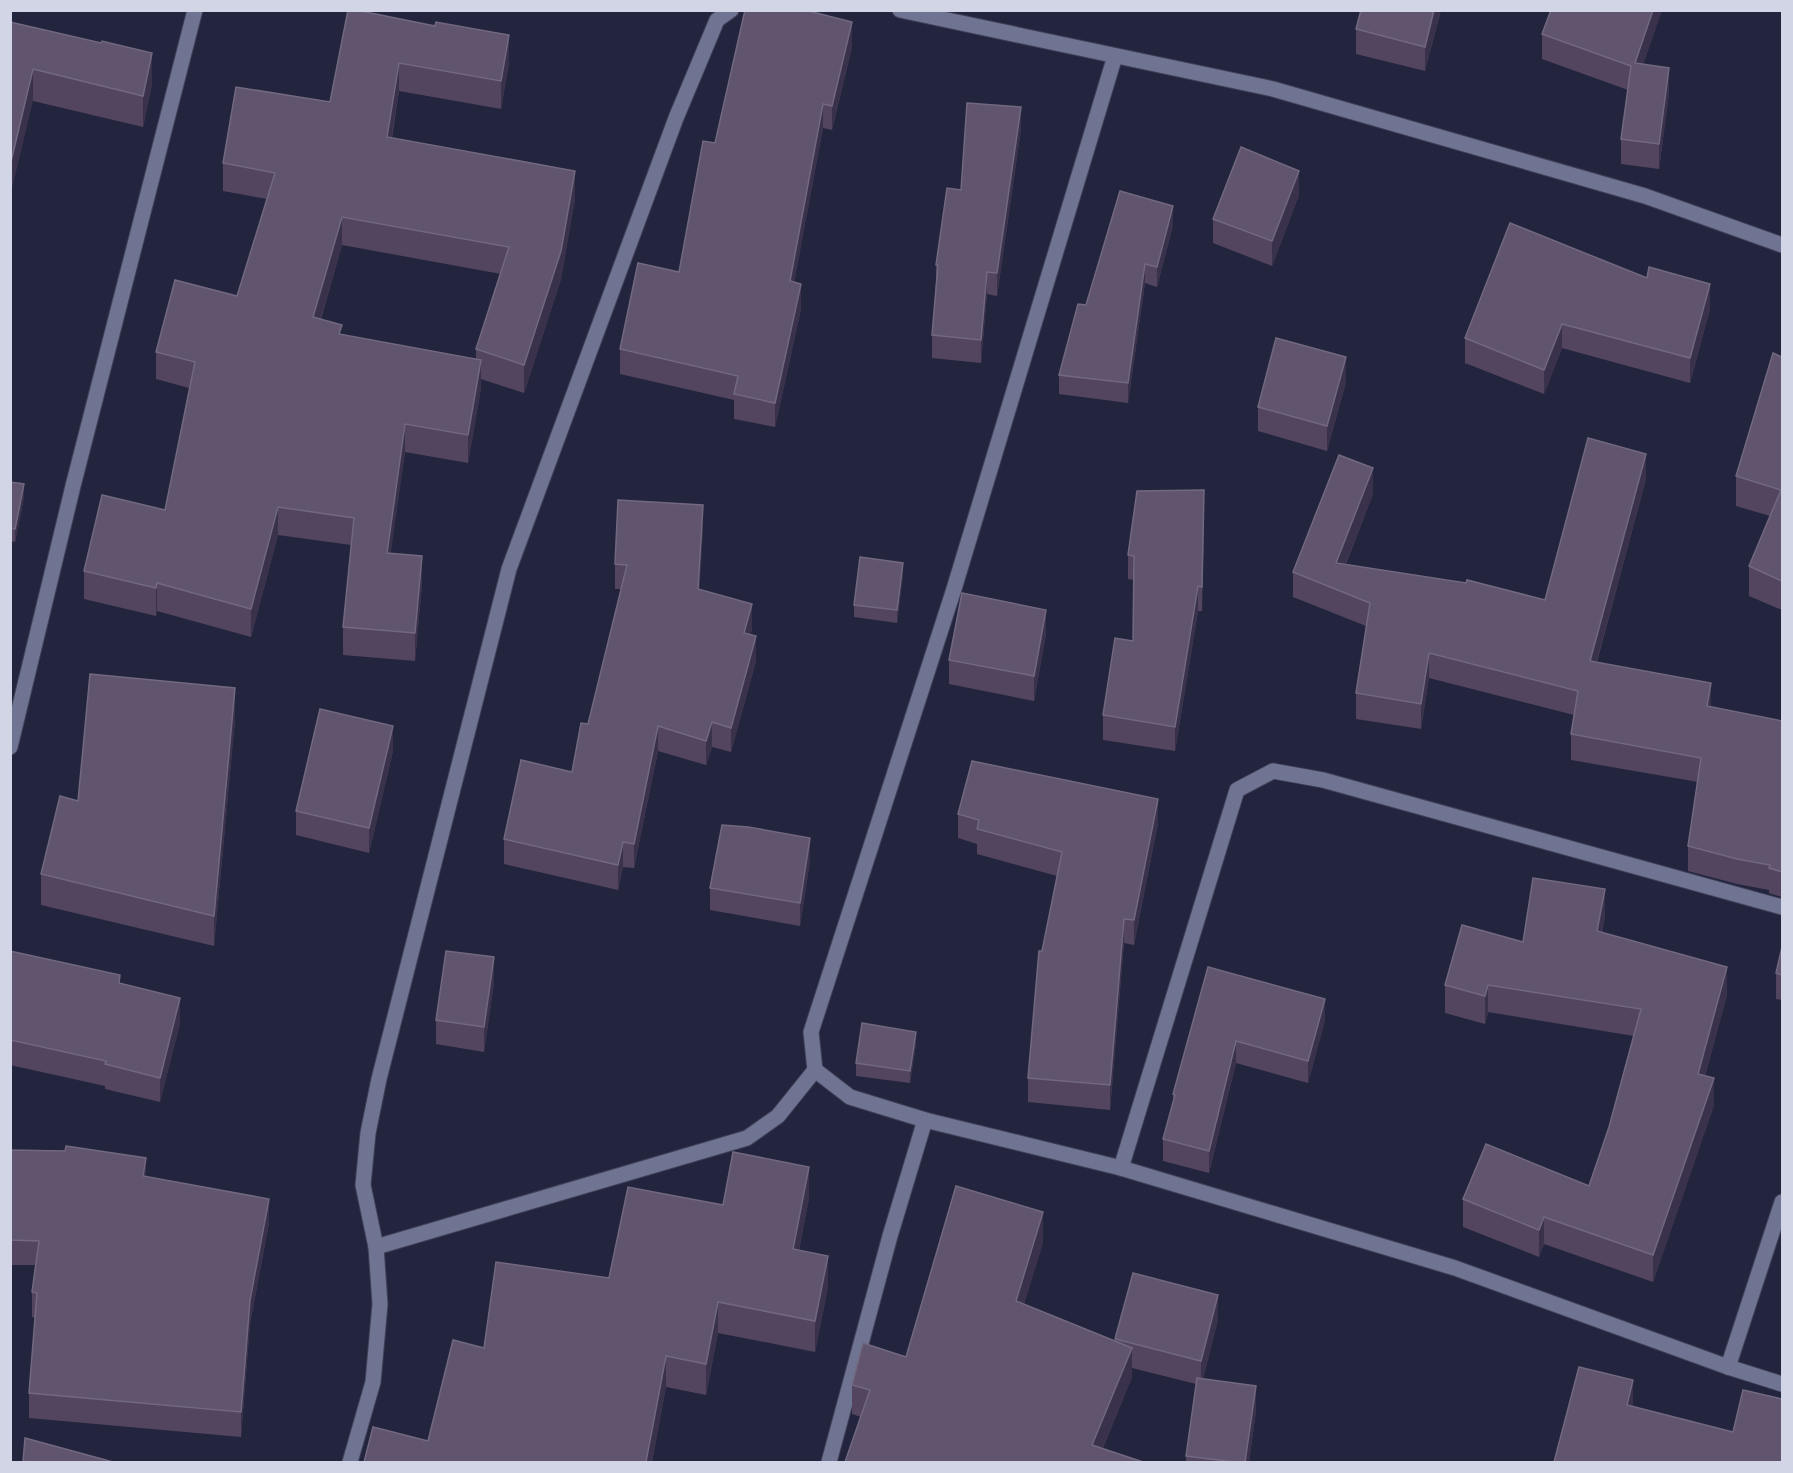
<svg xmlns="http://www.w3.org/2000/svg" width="1793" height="1473" viewBox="0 0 1793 1473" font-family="Ubuntu,sans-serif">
	<rect width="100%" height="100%" fill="#23253f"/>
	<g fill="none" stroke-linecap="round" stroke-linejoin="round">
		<g stroke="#404157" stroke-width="17">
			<g id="minor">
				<polyline points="900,10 1273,89 1645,196 1782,245"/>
				<polyline points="1115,56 954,589 811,1032 815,1070 850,1097 925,1120 1121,1168 1455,1268 1728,1367 1782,1384"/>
				<polyline points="10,747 73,486 195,10"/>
				<polyline points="1121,1168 1237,790 1273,771 1323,780 1782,907"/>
				<polyline points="376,1247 747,1138 778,1116 815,1070"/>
				<polyline points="1728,1367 1782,1202"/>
				<polyline points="350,1462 373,1382 380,1304 376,1247 363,1185 368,1133 379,1079 509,569 676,118 717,20 731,10"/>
				<polyline points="829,1462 890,1236 925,1120"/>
			</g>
		</g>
		<use href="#minor" stroke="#707493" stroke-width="15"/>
	</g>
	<g fill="#53455f" fill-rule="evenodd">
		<path d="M348,10L509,63L501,109L399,91L392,138L575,199L561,279L524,393L481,379V388L468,463L405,452L390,553L422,584L415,661L343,655V627L351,545L278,535L251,637L157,611L156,616L84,599V571L165,510L189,388L156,379V352L237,296L267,199L223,191V163L330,102ZM342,245L501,274L476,349V359L342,335L321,319Z"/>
		<polygon points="1361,10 1441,10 1425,71 1356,54 1356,29"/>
		<polygon points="1551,10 1662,10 1643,64 1669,93 1659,169 1621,164 1621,139 1628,90 1542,59 1542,34"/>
		<polygon points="10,22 152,84 143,127 33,101"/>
		<polygon points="852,47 832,130 823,128 794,282 801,309 775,427 734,419 734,400 620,374 620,349 679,272 715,143"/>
		<polygon points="1021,129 997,296 987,294 981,363 932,358 932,335 936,282 936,265"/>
		<polygon points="1299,195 1272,266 1213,243 1213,219"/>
		<polygon points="1173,225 1157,287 1145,283 1128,403 1059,394 1059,375 1086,305"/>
		<polygon points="1647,278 1710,309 1690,383 1562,348 1544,394 1465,363 1465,338"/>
		<polygon points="1782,357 1782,610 1749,596 1749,566 1770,516 1736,506 1736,476"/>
		<polygon points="1346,382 1327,451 1258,431 1258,407"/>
		<polygon points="1646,479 1597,662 1711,707 1782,721 1782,897 1769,893 1769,890 1737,884 1688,871 1688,846 1698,782 1571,760 1571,734 1574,715 1429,678 1421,729 1356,719 1356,693 1366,626 1293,597 1293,572 1373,494 1346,564 1545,600"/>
		<polygon points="10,482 24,497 15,542 10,541"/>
		<polygon points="1204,515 1202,611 1198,611 1175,751 1103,740 1103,715 1133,641 1134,580 1128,579 1128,555"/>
		<polygon points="703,530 699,589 752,629 750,635 756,661 731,752 712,747 706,765 658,751 634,868 623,867 618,890 504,864 504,839 572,772 588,724 621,589 615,589 615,564"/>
		<polygon points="903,575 897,623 854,617 854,605"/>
		<polygon points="1046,634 1034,701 949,684 949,660"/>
		<polygon points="235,719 214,946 41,905 41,874 78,801"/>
		<polygon points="393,751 369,853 296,835 296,811"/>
		<polygon points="958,814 1158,823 1134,945 1124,943 1110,1110 1028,1102 1028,1078 1042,951 1057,876 977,854 977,844 958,838"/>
		<polygon points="810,861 800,926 710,910 710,888"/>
		<polygon points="1605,916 1602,933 1727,995 1705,1076 1714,1105 1653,1282 1544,1244 1539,1257 1463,1227 1463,1199 1589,1186 1609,1127 1634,1036 1488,1012 1485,1024 1445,1013 1445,985 1523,942"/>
		<polygon points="1782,947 1782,1000 1776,999 1776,973"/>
		<polygon points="10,951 120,983 180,1023 160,1102 105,1089 105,1086 10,1065"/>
		<polygon points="1208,967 1325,1020 1308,1083 1236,1063 1209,1173 1163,1161 1163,1139 1173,1103 1173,1094"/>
		<polygon points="494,982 484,1052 436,1044 436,1020"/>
		<polygon points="916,1044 910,1083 856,1076 856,1063"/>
		<polygon points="10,1150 146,1176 269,1223 250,1324 241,1437 29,1418 29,1393 35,1318 32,1317 32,1292 36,1265 10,1265"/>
		<polygon points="809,1198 799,1250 828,1287 815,1352 718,1333 706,1395 666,1387 652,1462 364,1462 428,1441 484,1348 609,1278 723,1205"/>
		<polygon points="1043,1242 1024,1304 1115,1341 1115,1339 1218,1319 1203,1379 1256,1411 1249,1462 1186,1462 1186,1456 1196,1384 1132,1368 1132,1377 1103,1448 861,1417 852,1414 852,1385 906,1357"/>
	</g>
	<g fill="#3a324c">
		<polygon points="1434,10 1441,10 1425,71 1425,47"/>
		<polygon points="1653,10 1662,10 1635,88 1635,63"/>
		<polygon points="852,22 852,47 832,130 832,106"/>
		<polygon points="509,35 509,63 501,109 501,81"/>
		<polygon points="152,53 152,84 143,127 143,96"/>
		<polygon points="399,63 399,91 387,165 387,137"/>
		<polygon points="1669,68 1669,93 1659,169 1659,144"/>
		<polygon points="33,69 33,101 10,197 10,166"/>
		<polygon points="823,104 823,128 790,306 790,281"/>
		<polygon points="1021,107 1021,129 997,296 997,273"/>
		<polygon points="575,171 575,199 561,279 524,393 524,365"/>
		<polygon points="1299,171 1299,195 1272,266 1272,241"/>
		<polygon points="1173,206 1173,225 1157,287 1157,267"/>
		<polygon points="342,217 342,245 313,345 313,317"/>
		<polygon points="1145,264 1145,283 1128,403 1128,383"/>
		<polygon points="987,272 987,294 981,363 981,340"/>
		<polygon points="801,284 801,309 775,427 775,403"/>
		<polygon points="1710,284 1710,309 1690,383 1690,358"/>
		<polygon points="1562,324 1562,348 1544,394 1544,370"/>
		<polygon points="1346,357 1346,382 1327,451 1327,426"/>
		<polygon points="481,360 481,388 468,463 468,435"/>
		<polygon points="405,424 405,452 387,581 387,553"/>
		<polygon points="1646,454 1646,479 1590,686 1590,661"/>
		<polygon points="1373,468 1373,494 1336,588 1336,563"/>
		<polygon points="24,484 24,497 15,542 15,529"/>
		<polygon points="703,505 703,530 698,613 698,589"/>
		<polygon points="278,507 278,535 251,637 251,609"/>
		<polygon points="422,556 422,584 415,661 415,633"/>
		<polygon points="903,563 903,575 897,623 897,610"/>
		<polygon points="157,583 157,611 156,616 156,588"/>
		<polygon points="1198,586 1198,611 1175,751 1175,727"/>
		<polygon points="752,604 752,629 744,657 744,633"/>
		<polygon points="1046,610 1046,634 1034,701 1034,676"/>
		<polygon points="756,636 756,661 731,752 731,728"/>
		<polygon points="1429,653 1429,678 1421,729 1421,704"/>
		<polygon points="1711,683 1711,708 1707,706"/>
		<polygon points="235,688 235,719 214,946 214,916"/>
		<polygon points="712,722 712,747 706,765 706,741"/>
		<polygon points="393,726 393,751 369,853 369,828"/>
		<polygon points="658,726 658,751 634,868 634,844"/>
		<polygon points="1158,799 1158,823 1134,945 1134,920"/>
		<polygon points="810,838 810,861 800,926 800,903"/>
		<polygon points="623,842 623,867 618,890 618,865"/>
		<polygon points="1605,889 1605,916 1597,959 1597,931"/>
		<polygon points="1124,919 1124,943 1110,1110 1110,1085"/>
		<polygon points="494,957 494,982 484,1052 484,1027"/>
		<polygon points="1727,967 1727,995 1698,1101 1698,1074"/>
		<polygon points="1488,985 1488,1012 1485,1024 1485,996"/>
		<polygon points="180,998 180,1023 160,1102 160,1078"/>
		<polygon points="1325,999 1325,1020 1308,1083 1308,1061"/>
		<polygon points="916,1032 916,1044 910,1083 910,1071"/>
		<polygon points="1236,1041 1236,1063 1209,1173 1209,1151"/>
		<polygon points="1714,1078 1714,1105 1653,1282 1653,1255"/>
		<polygon points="146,1158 146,1182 143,1176"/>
		<polygon points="809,1167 809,1198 793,1280 793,1249"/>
		<polygon points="269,1199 269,1223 250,1324 241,1437 241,1412 250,1300"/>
		<polygon points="1043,1212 1043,1242 1016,1330 1016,1301"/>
		<polygon points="1544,1217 1544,1244 1539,1257 1539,1230"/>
		<polygon points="828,1256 828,1287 815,1352 815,1321"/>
		<polygon points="1218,1295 1218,1319 1201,1386 1201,1361"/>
		<polygon points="718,1302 718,1333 706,1395 706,1364"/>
		<polygon points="1132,1348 1132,1377 1097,1462 1092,1445"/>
		<polygon points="666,1356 666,1387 652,1462 646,1462"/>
		<polygon points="1633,1380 1633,1414 1627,1405"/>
		<polygon points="1256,1386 1256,1411 1249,1462 1245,1462"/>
	</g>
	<g fill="#60546e" stroke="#726880" stroke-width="1.5">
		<polygon points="348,10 356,10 435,26 436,22 509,35 501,81 399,63 387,137 575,171 561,251 524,365 476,349 509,247 342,217 313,317 342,325 339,334 481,360 468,435 405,424 387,553 422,556 415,633 343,627 354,518 278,507 251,609 157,583 156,588 84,571 102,495 165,510 195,362 156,352 175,280 237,296 275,173 223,163 236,87 330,102"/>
		<polygon points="745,10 805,10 852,22 832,106 823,104 790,281 801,284 775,403 734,394 738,376 620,349 638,263 679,272 703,141 715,143"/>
		<polygon points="1361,10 1434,10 1425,47 1356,29"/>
		<polygon points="1551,10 1653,10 1635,63 1669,68 1659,144 1621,139 1631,66 1542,34"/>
		<polygon points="10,22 101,43 102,41 152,53 143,96 33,69 10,166"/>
		<polygon points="967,103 1021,107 997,273 987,272 981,340 932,335 938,265 936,265 947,188 961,190"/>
		<polygon points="1241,147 1299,171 1272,241 1213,219"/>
		<polygon points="1120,191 1173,206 1157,267 1145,264 1128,383 1059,375 1078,304 1086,305"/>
		<polygon points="1510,223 1647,278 1649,267 1710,284 1690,358 1562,324 1544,370 1465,338"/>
		<polygon points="1276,338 1346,357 1327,426 1258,407"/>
		<polygon points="1773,353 1782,357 1782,581 1749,566 1781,490 1736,476"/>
		<polygon points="1588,438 1646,454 1590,661 1711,683 1707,706 1782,721 1782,872 1769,868 1770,865 1737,859 1688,846 1701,758 1571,734 1578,691 1429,653 1421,704 1356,693 1370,603 1293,572 1339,455 1373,468 1336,563 1466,583 1467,580 1545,600"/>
		<polygon points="10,482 24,484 15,529 10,528"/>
		<polygon points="1204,490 1202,587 1198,586 1175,727 1103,715 1115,638 1133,641 1134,556 1128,555 1137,491"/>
		<polygon points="618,500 703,505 698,589 752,604 744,633 756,636 731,728 712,722 706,741 658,726 634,844 623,842 618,865 504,839 521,760 572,772 581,723 588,724 627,565 615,564"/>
		<polygon points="860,557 903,563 897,610 854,605"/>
		<polygon points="962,593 1046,610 1034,676 949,660"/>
		<polygon points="90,674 235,688 214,916 41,874 60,796 78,801"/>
		<polygon points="320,709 393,726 369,828 296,811"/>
		<polygon points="972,761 1158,799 1134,920 1124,919 1110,1085 1028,1078 1039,951 1042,951 1062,852 977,829 979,820 958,814"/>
		<polygon points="722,825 748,827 810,838 800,903 710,888"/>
		<polygon points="1533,878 1605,889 1597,931 1727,967 1698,1074 1714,1078 1653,1255 1544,1217 1539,1230 1463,1199 1486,1144 1589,1186 1609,1127 1641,1009 1488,985 1485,996 1445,985 1462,925 1523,942"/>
		<polygon points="1782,947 1782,975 1776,973"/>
		<polygon points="10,951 120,975 119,983 180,998 160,1078 105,1064 106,1061 10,1040"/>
		<polygon points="446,951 494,957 484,1027 436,1020"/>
		<polygon points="1208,967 1325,999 1308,1061 1236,1041 1209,1151 1163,1139 1175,1095 1173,1094"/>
		<polygon points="862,1023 916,1032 910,1071 856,1063"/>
		<polygon points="66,1146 146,1158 143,1176 269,1199 250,1300 241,1412 29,1393 37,1293 32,1292 39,1241 10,1240 10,1150 65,1151"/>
		<polygon points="733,1152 809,1167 793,1249 828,1256 815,1321 718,1302 706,1364 666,1356 646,1462 364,1462 373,1427 428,1441 453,1340 484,1348 496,1262 609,1278 628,1187 723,1205"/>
		<polygon points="956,1186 1043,1212 1016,1301 1132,1348 1092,1445 1143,1462 845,1462 870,1390 852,1385 863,1343 906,1357"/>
		<polygon points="1133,1273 1218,1295 1201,1361 1115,1339"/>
		<polygon points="1579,1367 1633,1380 1627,1405 1733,1432 1743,1390 1782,1399 1782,1462 1554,1462"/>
		<polygon points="1197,1378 1256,1386 1245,1462 1234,1462 1186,1456"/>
		<polygon points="25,1438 113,1462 23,1462"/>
	</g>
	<rect width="1793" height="1473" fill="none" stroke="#d2d5e6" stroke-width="24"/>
</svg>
